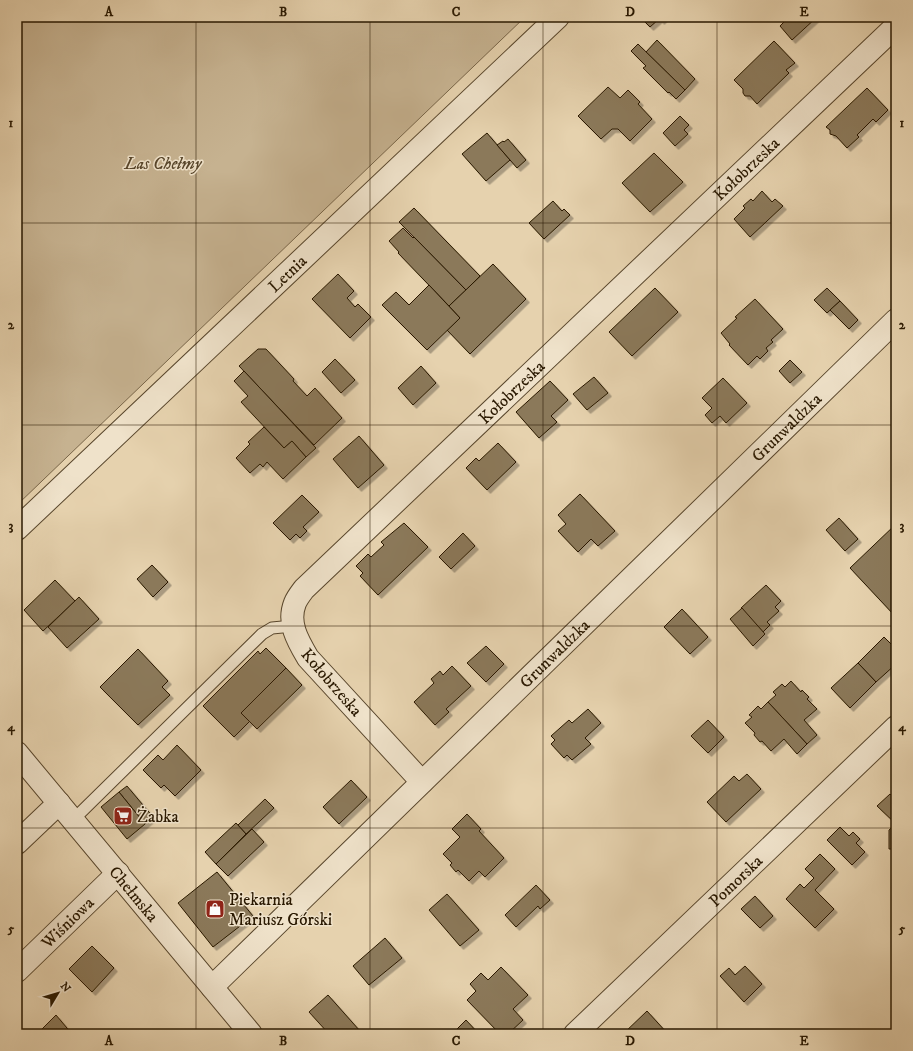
<svg xmlns="http://www.w3.org/2000/svg" width="913" height="1051" viewBox="0 0 913 1051" font-family="'IM FELL DW Pica',serif">
	<defs>
		<filter id="shadow"><feDropShadow dx="3.5" dy="3.5" stdDeviation="0" flood-color="#0004"/></filter>
	</defs>
	<rect width="100%" height="100%" fill="#e6d2ae"/>
	<filter id="stains"><feTurbulence type="fractalNoise" baseFrequency=".005" numOctaves="4"/><feColorMatrix values="0 0 0 0 .2 0 0 0 0 .09 0 0 0 0 .02 0 0 0 .5 -.17"/></filter>
	<radialGradient id="worn" r=".72"><stop offset=".6" stop-color="#630" stop-opacity="0"/><stop offset="1" stop-color="#630" stop-opacity=".3"/></radialGradient>
	<polygon fill="#c6b290" stroke="#786548" points="17,17 525,17 17,505"/>
	<g fill="#8b795a" stroke="#291800" filter="url(#shadow)">
		<polygon points="640,17 665,17 661,21 659,19 650,27"/>
		<polygon points="789,17 817,17 792,40 780,26"/>
		<polygon points="657,40 695,79 685,90 646,52"/>
		<polygon points="774,41 795,63 786,70 789,73 757,104 750,96 745,96 743,93 743,89 734,80"/>
		<polygon points="638,44 685,90 676,99 669,92 668,93 643,68 646,66 631,51"/>
		<polygon points="608,87 620,98 628,90 640,102 638,104 652,119 630,141 618,129 612,129 601,139 578,116"/>
		<polygon points="867,88 888,110 876,122 873,119 857,135 859,137 847,148 836,136 830,134 830,130 826,127"/>
		<polygon points="680,116 689,125 684,130 688,134 675,146 663,133"/>
		<polygon points="487,133 510,160 486,181 462,154"/>
		<polygon points="508,139 526,160 517,168 497,145 503,141 504,142"/>
		<polygon points="654,153 683,182 650,212 622,183"/>
		<polygon points="762,191 772,202 775,199 783,206 750,237 734,219 745,208 743,206 751,199 753,201"/>
		<polygon points="553,201 562,211 564,209 570,215 544,239 529,223"/>
		<polygon points="414,208 480,276 466,290 399,222"/>
		<polygon points="403,228 413,238 414,237 466,290 449,306 398,253 399,252 389,241"/>
		<polygon points="493,264 526,299 470,354 447,330 460,318 449,306"/>
		<polygon points="338,274 354,291 347,298 355,307 358,304 371,317 350,338 312,299"/>
		<polygon points="429,285 460,318 427,350 382,305 396,292 409,305"/>
		<polygon points="655,288 678,312 632,356 609,332"/>
		<polygon points="827,288 840,301 827,313 814,300"/>
		<polygon points="755,299 783,329 771,340 773,342 766,348 768,351 760,359 757,356 748,365 729,345 730,344 721,333 737,318 735,317"/>
		<polygon points="840,301 858,320 849,329 830,310"/>
		<polygon points="258,349 266,349 294,379 293,381 307,396 315,388 342,418 314,445 239,366"/>
		<polygon points="335,359 355,380 341,393 322,372"/>
		<polygon points="790,360 802,372 790,383 779,371"/>
		<polygon points="421,366 436,383 413,405 398,388"/>
		<polygon points="244,371 316,448 306,457 292,441 284,448 241,402 248,396 234,381"/>
		<polygon points="594,377 608,393 587,410 573,394"/>
		<polygon points="723,378 747,403 726,423 720,416 712,423 705,415 712,408 702,398"/>
		<polygon points="550,381 568,400 551,416 557,422 539,438 516,412"/>
		<polygon points="264,427 284,448 292,441 306,457 283,479 267,462 263,467 260,464 250,473 236,458 250,444 248,442"/>
		<polygon points="359,436 384,465 358,488 333,459"/>
		<polygon points="498,443 516,462 487,490 466,468 476,458 479,461"/>
		<polygon points="580,494 615,531 598,546 591,539 578,552 558,531 566,524 558,515"/>
		<polygon points="302,495 319,512 303,527 307,531 300,538 296,534 290,540 273,523"/>
		<polygon points="839,518 858,539 845,551 826,530"/>
		<polygon points="404,523 428,547 378,595 360,576 363,573 356,566 368,554 371,557 384,545 381,542"/>
		<polygon points="896,524 896,568 891,574 895,578 891,582 896,588 896,613 894,615 850,568"/>
		<polygon points="463,533 475,546 451,569 439,557"/>
		<polygon points="152,565 168,582 153,597 137,579"/>
		<polygon points="55,580 75,601 43,631 24,610"/>
		<polygon points="766,585 781,601 775,607 779,611 767,622 770,625 763,632 741,608"/>
		<polygon points="79,597 99,619 67,648 48,627"/>
		<polygon points="742,608 765,634 753,646 730,619"/>
		<polygon points="682,609 708,637 690,654 664,627"/>
		<polygon points="884,637 896,649 896,664 876,682 858,663"/>
		<polygon points="486,646 504,664 486,682 467,663"/>
		<polygon points="266,648 286,668 241,713 250,721 234,737 203,706 258,651 260,654"/>
		<polygon points="138,649 168,681 162,687 170,695 138,725 100,687"/>
		<polygon points="858,663 876,682 850,708 831,688"/>
		<polygon points="452,666 471,686 446,709 449,712 435,725 414,702 434,683 431,679 440,671 443,675"/>
		<polygon points="286,668 302,685 257,729 241,713"/>
		<polygon points="791,681 801,692 802,690 809,697 807,699 817,709 804,720 817,735 807,744 768,702 776,695 773,692 782,684 785,687"/>
		<polygon points="768,702 807,744 797,754 784,739 771,751 762,741 760,742 754,735 755,733 745,723 752,717 749,715 758,706 761,709"/>
		<polygon points="588,709 601,723 585,738 591,744 572,760 567,755 564,758 551,744 555,740 551,736 569,720 572,723"/>
		<polygon points="708,720 724,737 708,753 691,736"/>
		<polygon points="177,745 201,770 175,796 164,785 161,788 143,770 158,755 163,760"/>
		<polygon points="747,774 761,789 726,822 707,802 734,776 739,781"/>
		<polygon points="351,780 367,797 339,824 323,807"/>
		<polygon points="127,786 153,817 145,824 119,792"/>
		<polygon points="119,792 145,824 127,839 101,807"/>
		<polygon points="890,794 896,800 896,849 889,849 889,830 896,824 877,806"/>
		<polygon points="265,799 274,808 246,834 238,825"/>
		<polygon points="467,814 481,829 479,831 504,858 485,877 479,871 469,881 458,870 456,872 450,865 452,863 443,854 460,837 452,829"/>
		<polygon points="236,823 246,834 216,864 205,852"/>
		<polygon points="840,827 849,836 853,832 860,839 856,843 865,852 852,865 827,840"/>
		<polygon points="252,829 264,842 228,876 216,864"/>
		<polygon points="820,854 835,869 815,890 834,909 815,928 786,899 800,884 804,888 814,878 805,869"/>
		<polygon points="217,872 253,916 213,947 178,903"/>
		<polygon points="536,885 550,900 540,909 538,906 516,927 505,915"/>
		<polygon points="447,894 479,930 460,946 429,910"/>
		<polygon points="755,896 773,916 760,928 741,909"/>
		<polygon points="385,938 402,958 369,985 353,966"/>
		<polygon points="92,946 114,968 92,992 69,969"/>
		<polygon points="745,966 762,984 744,1002 720,976 729,968 735,975"/>
		<polygon points="501,967 528,995 513,1009 523,1020 508,1034 500,1034 467,1000 476,991 470,984 481,973 488,980"/>
		<polygon points="328,995 360,1031 357,1034 329,1034 309,1012"/>
		<polygon points="647,1011 668,1034 623,1034"/>
		<polygon points="56,1015 72,1034 37,1034"/>
		<polygon points="466,1020 479,1034 452,1034"/>
	</g>
	<g fill="none" stroke-linecap="round" stroke-linejoin="round">
		<g stroke="#58462c" stroke-width="13">
			<polyline id="service" points="73,820 262,634 272,628 293,626"/>
		</g>
		<g stroke="#58462c" stroke-width="24">
			<g id="minor">
				<path id="s1" d="M17,529L558,17"/>
				<path id="s2" d="M422,782L308,658C298,641 287,623 295,603C297,598 301,593 304,589L896,26"/>
				<polyline points="17,843 59,803"/>
				<path id="s3" d="M17,971L118,873"/>
				<path id="s4" d="M212,987L896,320"/>
				<path id="s5" d="M575,1034L896,727"/>
			</g>
		</g>
		<g stroke="#58462c" stroke-width="24">
			<g id="tertiary">
				<path id="s6" d="M17,753L251,1034"/>
			</g>
		</g>
		<use href="#service" stroke="#efe2ca" stroke-width="11"/>
		<use href="#minor" stroke="#efe2ca" stroke-width="22"/>
		<use href="#tertiary" stroke="#efe2ca" stroke-width="22"/>
	</g>
	<path fill="none" stroke="#291800" stroke-width="1" stroke-opacity="0.55" d="M196,17V1034M370,17V1034M543,17V1034M717,17V1034M17,223H896M17,425H896M17,626H896M17,828H896"/>
	<defs>
		<g id="supermarket-square" transform="scale(1)"><rect x="-9" y="-9" width="18" height="18" rx="4" fill="#8f2418" stroke="#efe2ca"/><path d="M-6-5.5h2.5l.6 2H6L4.5 2H-2.5L-4.4-4H-6ZM-1.5 3.2a1.3 1.3 0 1 0 .1 0ZM3 3.2a1.3 1.3 0 1 0 .1 0Z" fill="#fff"/></g>
		<g id="shop-square" transform="scale(1)"><rect x="-9" y="-9" width="18" height="18" rx="4" fill="#8f2418" stroke="#efe2ca"/><path d="M-5-2.5h2.3a2.7 3.5 0 0 1 5.4 0H5L5.5 6h-11ZM-1.5-2.5h3a1.5 2.3 0 0 0-3 0Z" fill="#fff"/></g>
	</defs>
	<g fill-rule="evenodd">
		<use href="#supermarket-square" x="123" y="816"/>
		<use href="#shop-square" x="215" y="909"/>
	</g>
	<g text-anchor="middle" stroke-width="3" stroke-linejoin="round" paint-order="stroke">
		<g font-size="17" font-style="italic" fill="#58462b" stroke="#efe2ca">
			<text x="163" y="169">Las Chełmy</text>
		</g>
		<g font-size="17" fill="#291800" stroke="#efe2ca">
			<text dy="6" stroke="none"><textPath href="#s2" startOffset="854">Kołobrzeska</textPath></text>
			<text dy="6" stroke="none"><textPath href="#s1" startOffset="372">Letnia</textPath></text>
			<text dy="6" stroke="none"><textPath href="#s2" startOffset="530">Kołobrzeska</textPath></text>
			<text dy="6" stroke="none"><textPath href="#s4" startOffset="802">Grunwaldzka</textPath></text>
			<text dy="6" stroke="none"><textPath href="#s4" startOffset="478">Grunwaldzka</textPath></text>
			<text transform="translate(332 682) rotate(49)" y="6">Kołobrzeska</text>
			<text dy="6" stroke="none"><textPath href="#s5" startOffset="222">Pomorska</textPath></text>
			<text dy="6" stroke="none"><textPath href="#s6" startOffset="183">Chełmska</textPath></text>
			<text dy="6" stroke="none"><textPath href="#s3" startOffset="70">Wiśniowa</textPath></text>
		</g>
		<g font-size="17" fill="#291800" stroke="#efe2ca" text-anchor="start">
			<text x="137" y="822">Żabka</text>
			<text x="229" y="905">Piekarnia<tspan x="229" dy="20">Mariusz Górski</tspan></text>
		</g>
	</g>
	<rect width="913" height="1051" fill="none" stroke="#e6d2ae" stroke-width="44"/>
	<g transform="translate(58 993) rotate(52)" stroke="#efe2ca" stroke-width="3" paint-order="stroke">
	<path d="M0-3L7 15L0 10L-7 15Z" fill="#291800"/>
	<text y="-6" font-size="11" font-weight="bold" text-anchor="middle" fill="#291800">N</text>
	</g>
	<rect x="22" y="22" width="869" height="1007" fill="none" stroke="#291800" stroke-width="1.5"/>
	<g font-size="13" text-anchor="middle" font-weight="bold" fill="#291800">
		<text x="109" y="16">A</text>
		<text x="283" y="16">B</text>
		<text x="456" y="16">C</text>
		<text x="630" y="16">D</text>
		<text x="804" y="16">E</text>
		<text x="11" y="127">1</text>
		<text x="902" y="127">1</text>
		<text x="11" y="329">2</text>
		<text x="902" y="329">2</text>
		<text x="11" y="530">3</text>
		<text x="902" y="530">3</text>
		<text x="11" y="731">4</text>
		<text x="902" y="731">4</text>
		<text x="11" y="933">5</text>
		<text x="902" y="933">5</text>
		<text x="109" y="1045">A</text>
		<text x="283" y="1045">B</text>
		<text x="456" y="1045">C</text>
		<text x="630" y="1045">D</text>
		<text x="804" y="1045">E</text>
	</g>
	<rect width="100%" height="100%" filter="url(#stains)"/>
	<rect width="100%" height="100%" fill="url(#worn)"/>
</svg>
